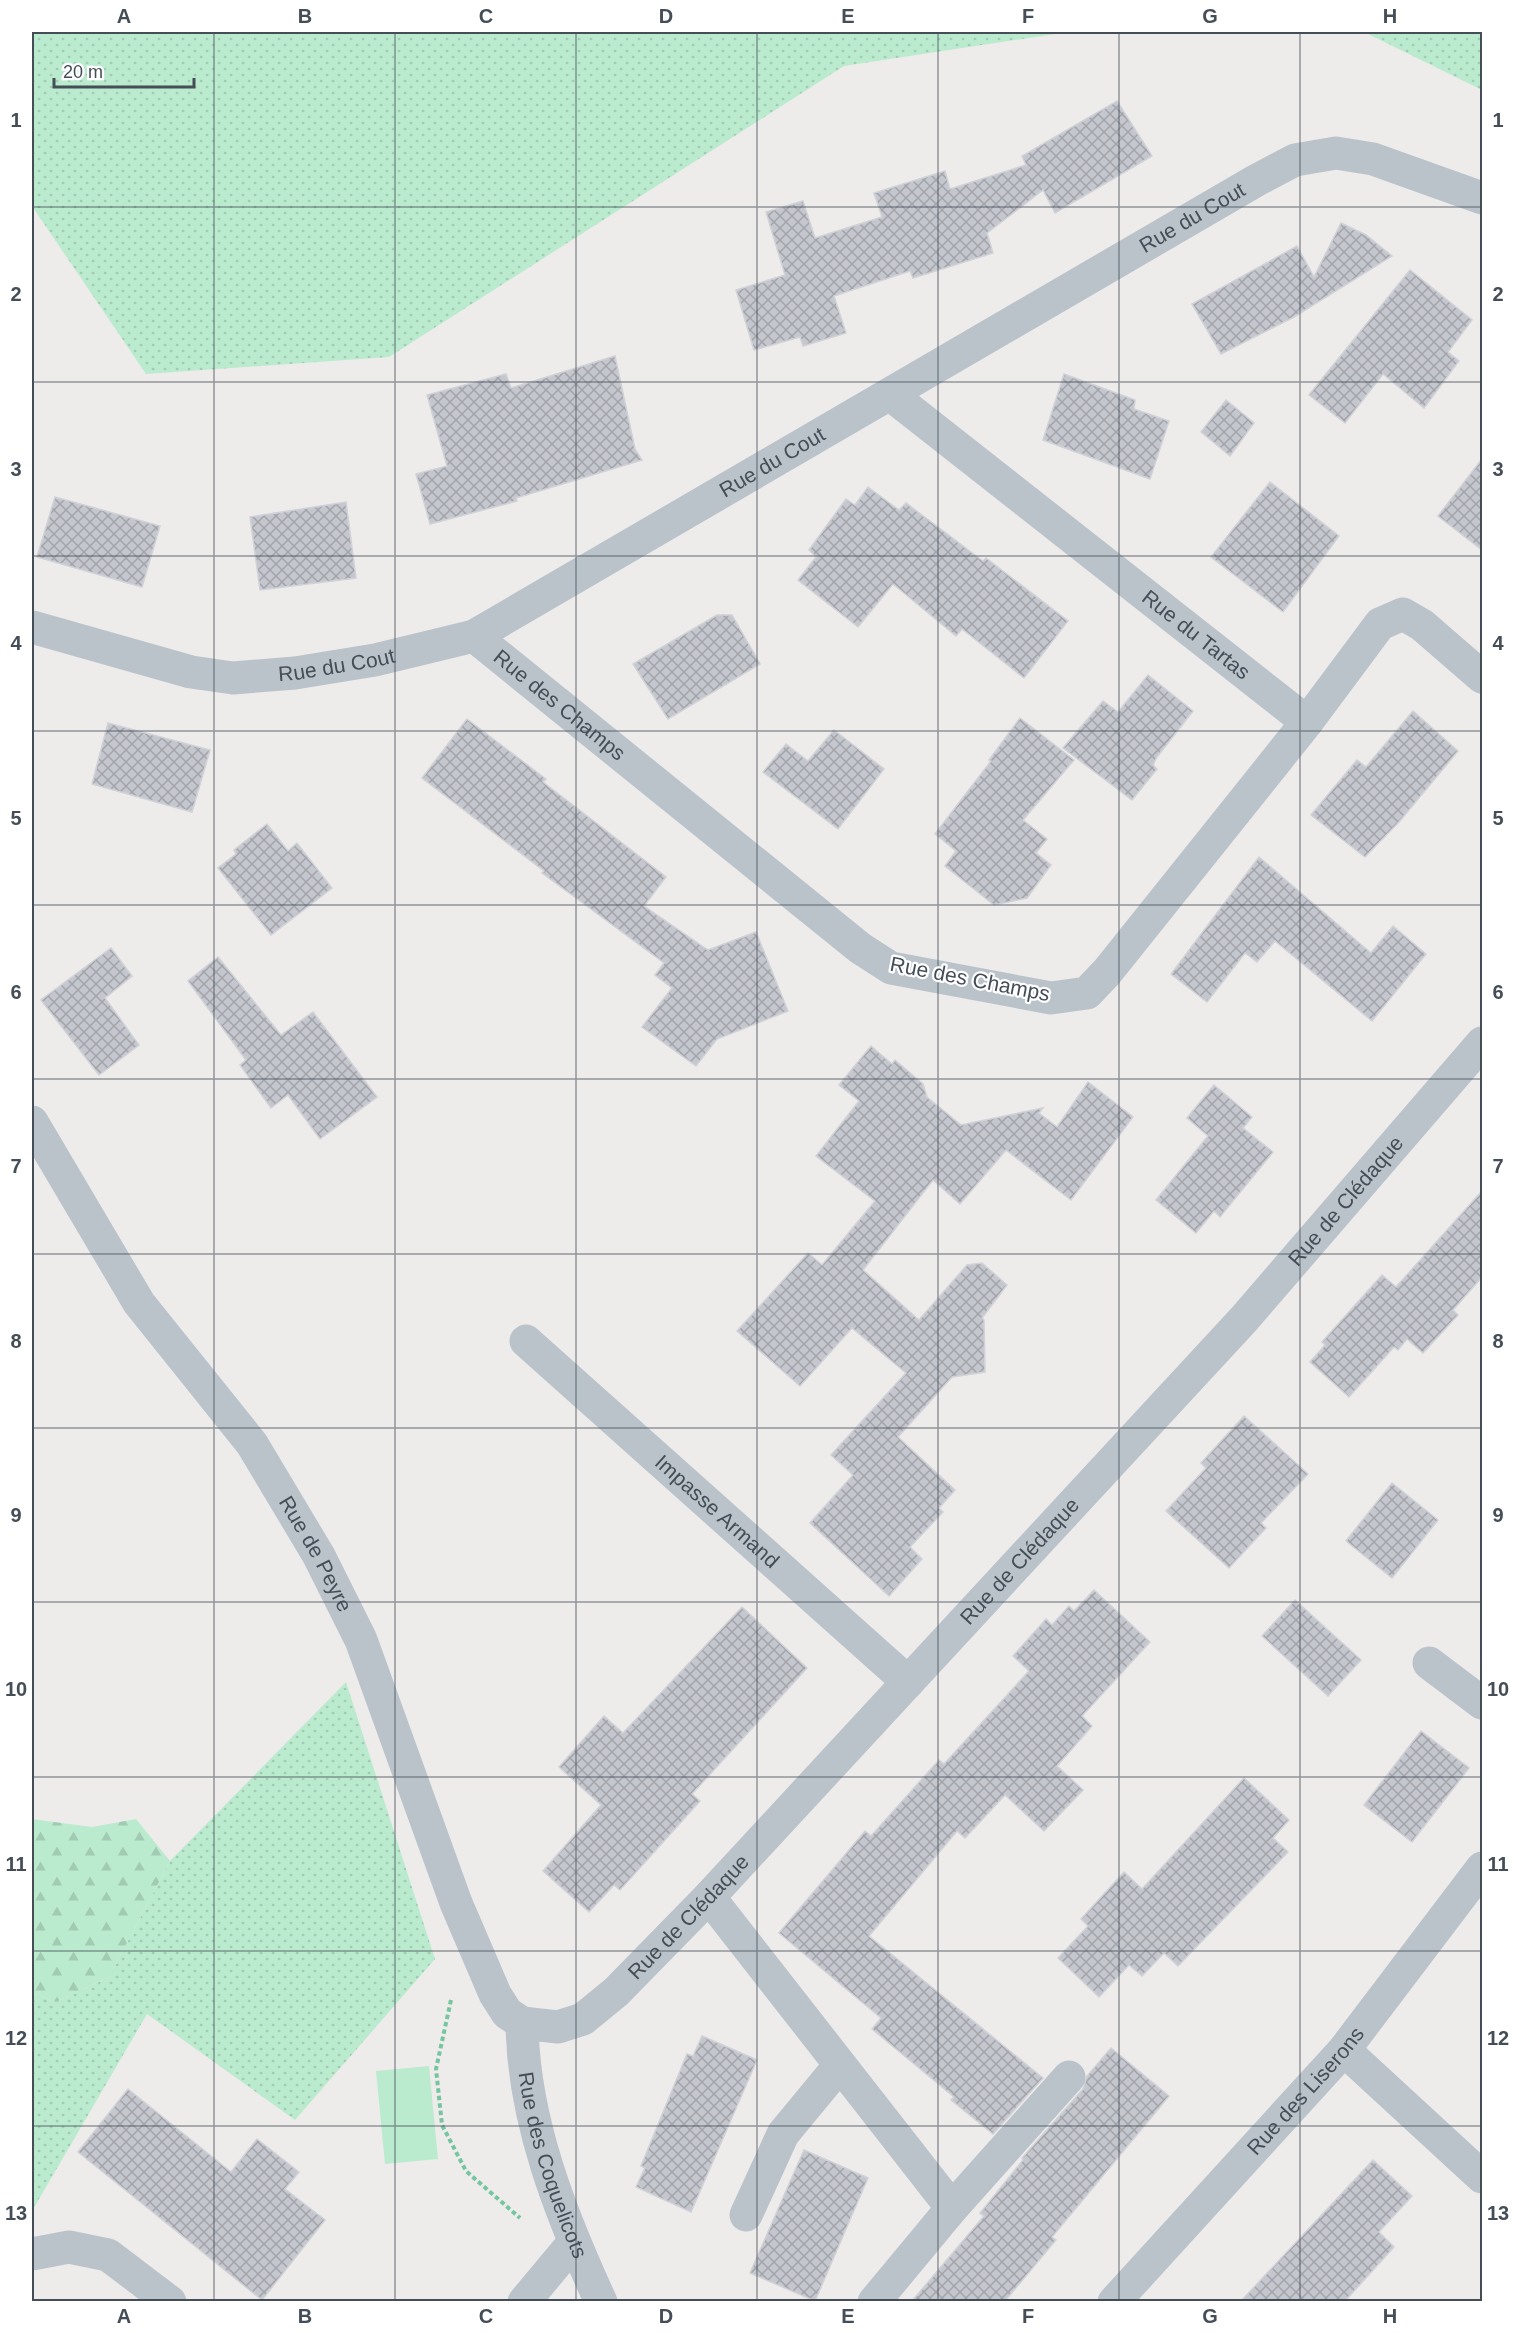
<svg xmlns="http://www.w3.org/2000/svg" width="1514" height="2333" viewBox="0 0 1514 2333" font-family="Arial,sans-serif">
	<defs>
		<pattern id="grass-dots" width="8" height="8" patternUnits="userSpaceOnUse" patternTransform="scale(1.5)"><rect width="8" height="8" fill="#bbebce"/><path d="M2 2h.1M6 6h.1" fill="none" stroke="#a2cbb3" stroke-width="1.8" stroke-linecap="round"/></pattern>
		<pattern id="forest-firs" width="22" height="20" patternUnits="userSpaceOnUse" patternTransform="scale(1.5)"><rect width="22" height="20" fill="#bbebce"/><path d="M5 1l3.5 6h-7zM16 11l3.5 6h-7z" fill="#a2cbb3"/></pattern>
		<pattern id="building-cross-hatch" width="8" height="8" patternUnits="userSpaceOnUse" patternTransform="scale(1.5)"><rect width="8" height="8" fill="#c5c7ce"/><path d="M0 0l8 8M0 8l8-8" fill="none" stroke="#a2a4aa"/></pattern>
	</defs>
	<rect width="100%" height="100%" fill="#eeebeb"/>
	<g fill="url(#grass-dots)">
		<polygon points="32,32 1068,32 844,66 389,357 146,374 32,206"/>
		<polygon points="1364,32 1482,32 1482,90"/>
		<polygon points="346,1682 435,1959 295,2120 147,2014 32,2211 32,1993 56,2002 109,1977 170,1861"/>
	</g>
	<polygon fill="url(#forest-firs)" points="32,1819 92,1827 136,1819 170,1861 109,1977 56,2002 32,1993"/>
	<polygon fill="#bbebce" points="429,2066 438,2159 385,2164 376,2071"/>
	<g fill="url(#building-cross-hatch)" stroke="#d0d2d7" stroke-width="1.5">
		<polygon points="1117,101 1152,156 1055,213 1043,190 987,233 993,253 913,278 910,271 834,296 846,333 803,346 800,337 754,350 736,290 785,275 766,212 803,201 815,238 882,217 874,193 945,171 950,189 1026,165 1022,156"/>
		<polygon points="1341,223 1366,235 1392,256 1294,317 1221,354 1192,304 1297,246 1314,277"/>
		<polygon points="1410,270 1472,320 1448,352 1459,361 1424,408 1383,374 1345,423 1309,395"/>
		<polygon points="615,356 635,449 642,460 516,498 517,501 430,524 416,474 447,466 427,395 506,374 511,388"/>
		<polygon points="1064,374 1135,400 1134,409 1169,421 1150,479 1043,440"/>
		<polygon points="1226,400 1254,423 1230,456 1201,432"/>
		<polygon points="1482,459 1482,550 1438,516"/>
		<polygon points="1270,482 1339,536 1283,612 1211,557"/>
		<polygon points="868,487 899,510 906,503 983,561 986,558 1068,621 1024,678 962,629 956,636 893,584 858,627 798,580 816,557 809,550 846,499 855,505"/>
		<polygon points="55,497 160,526 142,587 37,557"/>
		<polygon points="346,502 356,578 260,590 250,517"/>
		<polygon points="717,615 732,615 760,664 668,719 633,664"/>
		<polygon points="1148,675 1193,711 1157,757 1153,765 1157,769 1132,800 1063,748 1103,701 1118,712"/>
		<polygon points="1413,711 1458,751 1399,822 1365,857 1311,815 1357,760 1366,767"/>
		<polygon points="1020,718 1074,760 1023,820 1047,839 1036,853 1051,865 1027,898 994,905 945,866 956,851 935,834 991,761 989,760"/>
		<polygon points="467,719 546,779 543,782 666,877 644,906 708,950 756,932 788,1011 717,1039 696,1066 642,1027 672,988 655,975 664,963 542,873 544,871 422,778"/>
		<polygon points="108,723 210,750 192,812 92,784"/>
		<polygon points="834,730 884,769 838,829 763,772 786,744 808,761"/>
		<polygon points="267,824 288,851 297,843 332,888 271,935 218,868 236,854 234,850"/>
		<polygon points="1259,857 1371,953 1393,926 1426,954 1372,1021 1275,941 1257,962 1245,953 1207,1002 1171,974"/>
		<polygon points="111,948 132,976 105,998 139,1045 99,1075 41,1000"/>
		<polygon points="218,957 281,1035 313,1012 377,1097 320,1139 288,1095 271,1108 240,1065 246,1060 188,981"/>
		<polygon points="871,1046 892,1064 895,1060 923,1084 927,1097 961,1125 1043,1108 1039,1113 1057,1127 1088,1082 1133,1117 1071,1200 1006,1150 960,1204 933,1180 863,1270 919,1320 967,1265 982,1263 1007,1285 982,1318 984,1320 985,1372 952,1377 898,1437 955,1490 939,1508 943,1512 910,1547 922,1559 889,1596 810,1523 853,1475 831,1455 906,1373 852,1328 800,1386 737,1331 808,1253 822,1265 875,1201 816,1156 859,1101 839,1085"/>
		<polygon points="1214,1085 1252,1117 1243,1128 1273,1152 1220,1217 1214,1211 1196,1233 1156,1200 1208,1136 1187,1118"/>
		<polygon points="1482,1191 1482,1277 1453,1310 1458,1315 1423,1353 1407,1339 1398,1350 1394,1347 1349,1397 1310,1362 1325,1345 1322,1342 1382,1275 1396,1287"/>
		<polygon points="1244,1416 1308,1474 1261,1523 1266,1528 1229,1568 1166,1511 1206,1468 1201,1463"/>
		<polygon points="1392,1483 1438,1520 1392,1578 1346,1541"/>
		<polygon points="1094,1590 1150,1642 1082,1716 1092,1726 1057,1766 1083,1790 1044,1831 1005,1795 965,1838 957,1831 869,1936 1043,2078 993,2134 951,2100 954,2097 872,2029 881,2018 779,1933 865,1831 871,1836 939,1760 944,1764 1029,1671 1013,1656 1046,1619 1052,1625 1069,1606 1074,1611"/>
		<polygon points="1295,1600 1361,1660 1328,1696 1262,1636"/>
		<polygon points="742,1607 807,1668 692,1794 700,1801 620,1890 614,1885 589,1912 543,1871 601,1805 559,1767 604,1716 623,1733"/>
		<polygon points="1421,1731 1469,1768 1412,1842 1364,1805"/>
		<polygon points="1244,1778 1289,1820 1273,1838 1288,1852 1178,1966 1164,1953 1142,1976 1129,1965 1099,1997 1058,1958 1088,1926 1081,1919 1124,1872 1142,1889"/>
		<polygon points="702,2036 757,2060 691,2212 636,2187 645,2168 641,2166 687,2054 693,2056"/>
		<polygon points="1111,2048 1169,2096 1052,2237 1056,2240 1005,2301 912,2301 984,2216 980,2213 1023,2160 1022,2158 1083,2089 1087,2076"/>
		<polygon points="128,2089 231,2172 257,2139 299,2172 285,2189 325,2220 262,2300 78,2152"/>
		<polygon points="804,2150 868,2178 815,2301 750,2273"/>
		<polygon points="1373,2160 1412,2196 1379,2232 1394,2247 1345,2301 1241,2301"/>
	</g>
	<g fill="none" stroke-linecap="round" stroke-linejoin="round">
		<polyline stroke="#75c69f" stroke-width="4" stroke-dasharray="4.5 3" stroke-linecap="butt" points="451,2000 436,2069 442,2125 466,2171 520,2218"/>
		<g stroke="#bac3ca" stroke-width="33">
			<path id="s1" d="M891,395L1307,722L1380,624L1403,614L1422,625L1482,677"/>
			<path id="s2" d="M32,627L191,672L233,678L295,673L375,660L474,636L1257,180L1295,160L1336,153L1373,159L1482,198"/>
			<path id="s3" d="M474,636L860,948L891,968L1051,998L1087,993L1107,972L1307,722"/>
			<path id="s4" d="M32,1122L139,1303L252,1444L319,1556L361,1640L456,1903L495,1994L507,2013L522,2023L558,2027L583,2019L616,1992L709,1897L1244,1319L1482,1043"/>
			<path id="s5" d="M526,1341L908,1682"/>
			<polyline points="1429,1663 1482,1703"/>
			<polyline points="709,1897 952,2208"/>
			<path id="s6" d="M522,2023C523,2120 561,2215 601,2302"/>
			<polyline points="1344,2050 1482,2177"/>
			<polyline points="746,2215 783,2134 840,2065"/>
			<polyline points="32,2254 69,2247 108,2255 170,2302"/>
			<polyline points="524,2302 574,2242"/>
			<polyline points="874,2302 952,2208 1069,2077"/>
			<path id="s7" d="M1114,2302L1344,2050L1482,1868"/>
		</g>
	</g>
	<path fill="none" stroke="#454e57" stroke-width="1.5" stroke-opacity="0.55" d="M214,32V2302M395,32V2302M576,32V2302M757,32V2302M938,32V2302M1119,32V2302M1300,32V2302M32,207H1482M32,382H1482M32,556H1482M32,731H1482M32,905H1482M32,1079H1482M32,1254H1482M32,1428H1482M32,1602H1482M32,1777H1482M32,1951H1482M32,2126H1482"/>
	<g text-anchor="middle" stroke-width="4.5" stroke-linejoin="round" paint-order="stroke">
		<g font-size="21" fill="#454e57" stroke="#fff">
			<text dy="7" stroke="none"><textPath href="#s2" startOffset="1284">Rue du Cout</textPath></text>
			<text dy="7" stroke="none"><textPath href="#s2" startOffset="798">Rue du Cout</textPath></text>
			<text dy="7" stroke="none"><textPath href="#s1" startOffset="388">Rue du Tartas</textPath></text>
			<text dy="7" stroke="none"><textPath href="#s2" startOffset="312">Rue du Cout</textPath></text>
			<text dy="7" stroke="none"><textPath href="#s3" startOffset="110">Rue des Champs</textPath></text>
			<text transform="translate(970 979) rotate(11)" y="7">Rue des Champs</text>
			<text dy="7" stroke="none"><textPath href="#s4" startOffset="2216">Rue de Clédaque</textPath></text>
			<text dy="7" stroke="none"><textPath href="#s5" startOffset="256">Impasse Armand</textPath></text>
			<text dy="7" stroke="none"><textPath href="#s4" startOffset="518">Rue de Peyre</textPath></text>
			<text dy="7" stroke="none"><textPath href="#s4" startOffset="1730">Rue de Clédaque</textPath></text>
			<text dy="7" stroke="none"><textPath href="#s4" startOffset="1244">Rue de Clédaque</textPath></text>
			<text dy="7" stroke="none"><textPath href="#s7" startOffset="285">Rue des Liserons</textPath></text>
			<text dy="7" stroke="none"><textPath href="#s6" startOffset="146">Rue des Coquelicots</textPath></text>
		</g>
	</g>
	<rect width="1514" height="2333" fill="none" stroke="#ffffff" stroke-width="66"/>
	<path d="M54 78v9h140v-9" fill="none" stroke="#454e57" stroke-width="3"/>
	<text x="63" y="78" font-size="18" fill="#454e57" stroke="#ffffff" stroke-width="4.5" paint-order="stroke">20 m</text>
	<rect x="33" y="33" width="1448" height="2267" fill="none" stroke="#454e57" stroke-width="2"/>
	<g font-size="20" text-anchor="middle" font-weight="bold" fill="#454e57">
		<text x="124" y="23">A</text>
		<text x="305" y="23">B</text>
		<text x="486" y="23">C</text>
		<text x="666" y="23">D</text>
		<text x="848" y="23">E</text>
		<text x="1028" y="23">F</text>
		<text x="1210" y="23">G</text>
		<text x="1390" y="23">H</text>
		<text x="16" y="127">1</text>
		<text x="1498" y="127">1</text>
		<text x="16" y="301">2</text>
		<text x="1498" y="301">2</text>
		<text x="16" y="476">3</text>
		<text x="1498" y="476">3</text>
		<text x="16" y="650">4</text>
		<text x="1498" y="650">4</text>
		<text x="16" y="825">5</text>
		<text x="1498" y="825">5</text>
		<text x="16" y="999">6</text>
		<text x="1498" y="999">6</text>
		<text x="16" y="1173">7</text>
		<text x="1498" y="1173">7</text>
		<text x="16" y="1348">8</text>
		<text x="1498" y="1348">8</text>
		<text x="16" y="1522">9</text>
		<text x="1498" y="1522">9</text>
		<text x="16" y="1696">10</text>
		<text x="1498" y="1696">10</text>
		<text x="16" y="1871">11</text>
		<text x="1498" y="1871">11</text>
		<text x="16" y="2045">12</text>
		<text x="1498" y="2045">12</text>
		<text x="16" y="2220">13</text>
		<text x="1498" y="2220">13</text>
		<text x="124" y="2323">A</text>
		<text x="305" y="2323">B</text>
		<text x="486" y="2323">C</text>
		<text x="666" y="2323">D</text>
		<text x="848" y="2323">E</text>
		<text x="1028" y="2323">F</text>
		<text x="1210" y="2323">G</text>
		<text x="1390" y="2323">H</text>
	</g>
</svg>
